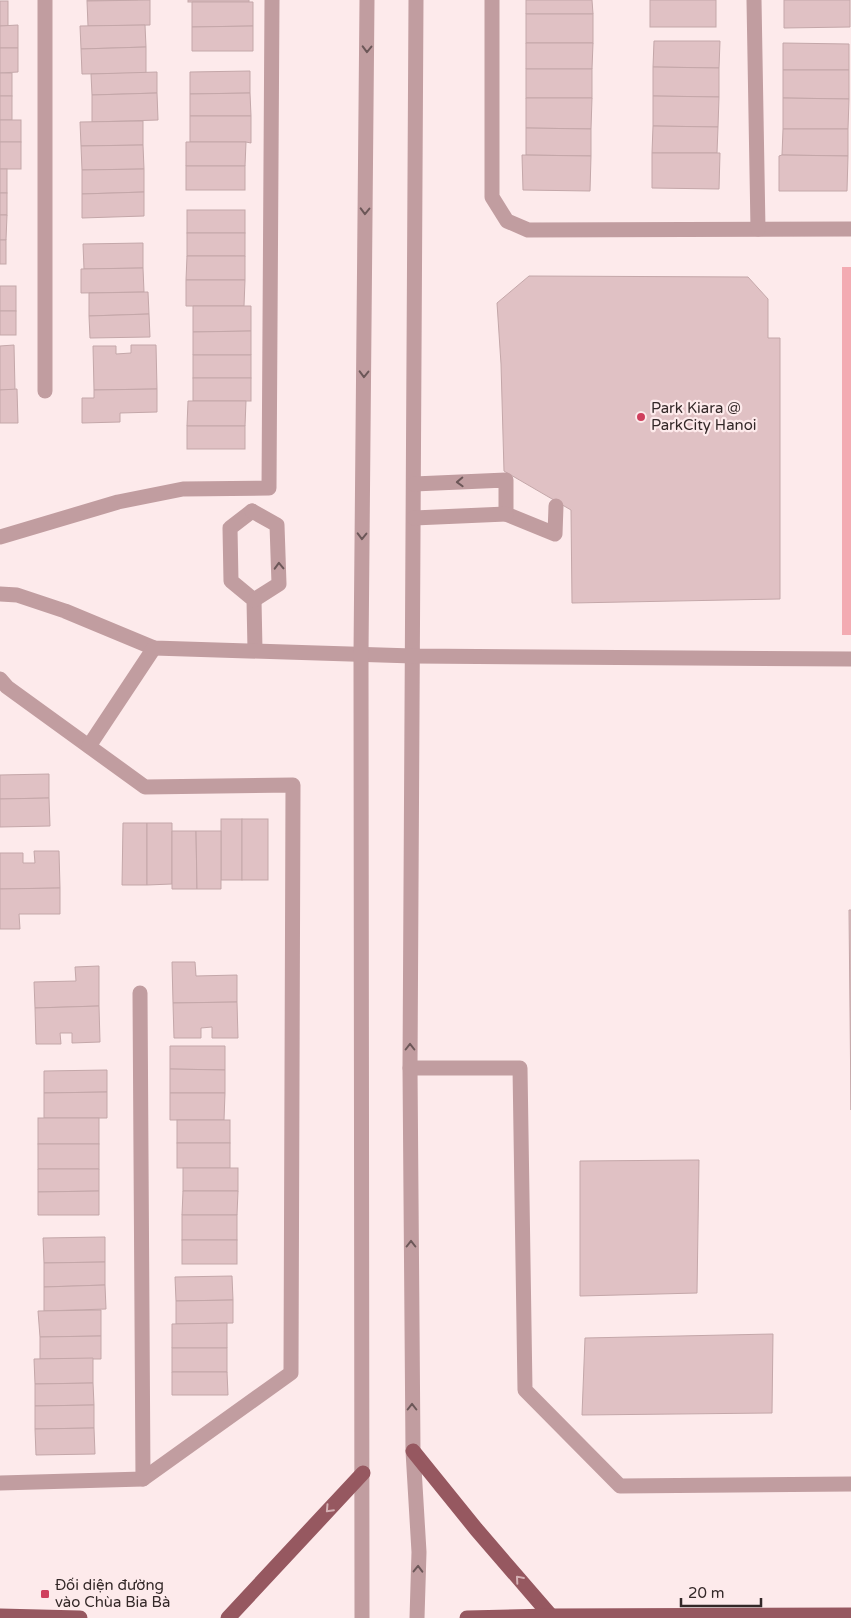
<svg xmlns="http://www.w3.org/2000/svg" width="851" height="1618" viewBox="0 0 851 1618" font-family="'Varela Round',sans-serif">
	<rect width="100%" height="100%" fill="#fdeaeb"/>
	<rect fill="#f3abb2" x="842" y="267" width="9" height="368"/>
	<g fill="#e0c1c4" stroke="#c4a7a9">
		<polygon points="87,0 138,0 87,1"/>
		<polygon points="150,0 150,25 88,26 87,1"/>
		<rect x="188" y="0" width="61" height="2"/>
		<polygon points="526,0 592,0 593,14 526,14"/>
		<rect x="650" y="0" width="66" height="27"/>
		<polygon points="784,0 850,0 850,27 784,28"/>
		<rect x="0" y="1" width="8" height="25"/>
		<polygon points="192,2 253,2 253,26 192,27"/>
		<rect x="526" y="14" width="67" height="29"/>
		<polygon points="18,25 18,48 0,48 0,26"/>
		<polygon points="145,25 146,47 81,49 80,26"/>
		<polygon points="253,26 253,51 192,51 192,27"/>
		<polygon points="654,41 720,41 719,68 653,67"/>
		<polygon points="526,43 593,43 592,69 526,69"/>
		<polygon points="783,43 849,44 849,70 783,70"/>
		<polygon points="146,47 146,73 82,74 81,49"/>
		<polygon points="0,48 18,48 18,72 0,73"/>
		<polygon points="653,67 719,68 719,97 653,96"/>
		<rect x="526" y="69" width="66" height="29"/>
		<polygon points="783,70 849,70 849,99 783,98"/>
		<polygon points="250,71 250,93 190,94 190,72"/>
		<polygon points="157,72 157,93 92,95 91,74"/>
		<rect x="0" y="73" width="12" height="23"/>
		<polygon points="157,93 158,120 92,122 92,95"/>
		<polygon points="250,93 251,116 190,116 190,94"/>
		<rect x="0" y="96" width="12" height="24"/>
		<polygon points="653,96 719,97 718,127 653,126"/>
		<polygon points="526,98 592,98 591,129 526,128"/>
		<polygon points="783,98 849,99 848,129 783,129"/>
		<polygon points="190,116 251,116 251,143 246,142 190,142"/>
		<rect x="0" y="120" width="21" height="22"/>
		<polygon points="143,121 143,145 81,146 80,122"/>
		<polygon points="653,126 718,127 717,153 652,153"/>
		<polygon points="526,128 591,129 591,156 526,155"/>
		<polygon points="783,129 848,129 848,156 782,155"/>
		<rect x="0" y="142" width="21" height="27"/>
		<polygon points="186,142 246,142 245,166 186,166"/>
		<polygon points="143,145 144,169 82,170 81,146"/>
		<polygon points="652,153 720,153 719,189 652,188"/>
		<polygon points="522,155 591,156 590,191 523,190"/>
		<polygon points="782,155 848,156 847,191 779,191 779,156"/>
		<rect x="186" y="166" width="59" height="24"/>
		<rect x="0" y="169" width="7" height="24"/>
		<polygon points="144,169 144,192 82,194 82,170"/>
		<polygon points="144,192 144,216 82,218 82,194"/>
		<rect x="0" y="193" width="7" height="22"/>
		<rect x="187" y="210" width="58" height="23"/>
		<polygon points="0,215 7,215 6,240 0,240"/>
		<rect x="187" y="233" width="58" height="23"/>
		<rect x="0" y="240" width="6" height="24"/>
		<polygon points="143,243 143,268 84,269 83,244"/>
		<polygon points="187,256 245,256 245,280 186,280"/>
		<polygon points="143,268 144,292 81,293 81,269"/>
		<polygon points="529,276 748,277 768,299 768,338 780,338 780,599 572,603 571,510 504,471 501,364 497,303"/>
		<polygon points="186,280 245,280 244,306 186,306"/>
		<rect x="0" y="286" width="16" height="25"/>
		<polygon points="148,292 149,314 89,316 89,293"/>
		<polygon points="193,306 251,306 251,331 193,332"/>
		<rect x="0" y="311" width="16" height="24"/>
		<polygon points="149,314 150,337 90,338 89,316"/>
		<polygon points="251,331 251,355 193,355 193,332"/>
		<polygon points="14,345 15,390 0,390 0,346"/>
		<polygon points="131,345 156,345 157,389 94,390 93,346 116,346 116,354 131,353"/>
		<rect x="193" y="355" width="58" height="23"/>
		<rect x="193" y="378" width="58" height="23"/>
		<polygon points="17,389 18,423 0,423 0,390"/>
		<polygon points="157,389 157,412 120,413 120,422 82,423 82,398 94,398 94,390"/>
		<polygon points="188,401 246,401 245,426 187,426"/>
		<rect x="187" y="426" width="58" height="23"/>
		<polygon points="49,774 49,798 0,799 0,775"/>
		<polygon points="49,798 50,826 0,827 0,799"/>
		<rect x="221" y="819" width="21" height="61"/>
		<rect x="242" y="819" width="26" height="61"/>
		<polygon points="123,823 147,823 147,885 122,885"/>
		<polygon points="147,823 172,823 172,884 147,885"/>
		<polygon points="172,831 196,831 197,889 172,889"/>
		<polygon points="196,831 221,831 221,889 197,889"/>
		<polygon points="34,851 59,851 60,888 0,889 0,853 23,853 23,863 35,863"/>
		<polygon points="60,888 60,914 19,914 20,929 0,929 0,889"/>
		<polygon points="849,910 851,910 851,1110"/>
		<polygon points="172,962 195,962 196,976 237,975 237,1002 173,1003"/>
		<polygon points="99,966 99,1006 35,1008 34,982 76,981 75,967"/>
		<polygon points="237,1002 238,1038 212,1038 212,1027 201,1028 201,1038 174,1038 173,1003"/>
		<polygon points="99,1006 100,1042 72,1043 72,1033 60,1033 61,1044 36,1044 35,1008"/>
		<polygon points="170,1046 225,1046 225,1070 170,1069"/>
		<polygon points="170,1069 225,1070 225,1093 170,1093"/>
		<polygon points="107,1070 107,1092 44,1093 44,1071"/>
		<polygon points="107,1092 107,1118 44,1118 44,1093"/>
		<polygon points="170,1093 225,1093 224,1120 170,1120"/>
		<rect x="38" y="1118" width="61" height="26"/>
		<rect x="177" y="1120" width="53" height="23"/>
		<rect x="177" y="1143" width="53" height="25"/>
		<rect x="38" y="1144" width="61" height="25"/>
		<polygon points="699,1160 697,1293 580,1296 580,1161"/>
		<rect x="183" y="1168" width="55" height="23"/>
		<polygon points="38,1169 99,1169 99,1191 38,1192"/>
		<polygon points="99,1191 99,1215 38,1215 38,1192"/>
		<polygon points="183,1191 238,1191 237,1215 182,1215"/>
		<rect x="182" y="1215" width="55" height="25"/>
		<polygon points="105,1237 105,1262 44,1263 43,1238"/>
		<rect x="182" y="1240" width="55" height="24"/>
		<polygon points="105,1262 105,1285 44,1287 44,1263"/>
		<polygon points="232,1276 233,1300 176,1301 175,1277"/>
		<polygon points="105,1285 106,1309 44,1311 44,1287"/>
		<polygon points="233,1300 233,1323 176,1324 176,1301"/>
		<polygon points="101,1310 101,1336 40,1337 38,1311"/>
		<polygon points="227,1323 227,1348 172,1348 172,1324"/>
		<polygon points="773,1334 772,1413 582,1415 585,1338"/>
		<polygon points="101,1336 101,1359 40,1359 40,1337"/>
		<rect x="172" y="1348" width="55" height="24"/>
		<polygon points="93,1358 93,1383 35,1384 34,1359"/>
		<polygon points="172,1372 227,1372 228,1395 172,1395"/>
		<polygon points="93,1383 94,1405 35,1406 35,1384"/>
		<polygon points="94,1405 94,1428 35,1429 35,1406"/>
		<polygon points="94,1428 95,1454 36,1455 35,1429"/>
	</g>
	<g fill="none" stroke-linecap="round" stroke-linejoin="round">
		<g stroke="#c19da0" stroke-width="15">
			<polyline points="45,0 45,391"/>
			<polyline points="416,0 410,1068 413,1451 419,1552 417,1618"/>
			<polyline points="492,0 492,197 507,221 528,230 851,229"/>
			<polyline points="754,0 758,229"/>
			<polyline points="414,484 506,480 506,514 555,534 556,506"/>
			<polyline points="252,511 230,528 231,581 254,600 255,650"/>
			<polyline points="252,511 277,525 279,584 254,600"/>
			<polyline points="414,518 506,514"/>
			<polyline points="0,537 118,502 183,489 269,488 272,0"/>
			<polyline points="0,594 17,595 65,611 154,648 413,656 851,659"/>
			<polyline points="0,679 7,687 145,787 293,785 291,1373 143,1479 0,1483"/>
			<polyline points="89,746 154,648"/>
			<polyline points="140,993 143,1479"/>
			<polyline points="410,1068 520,1068 525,1390 620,1486 851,1484"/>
			<polyline points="362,1618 361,654 367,0"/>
		</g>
		<g stroke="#965860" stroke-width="15">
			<polyline points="413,1451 476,1529 551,1616"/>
			<polyline points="0,1616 80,1618"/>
			<polyline points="228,1618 363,1473"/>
			<polyline points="467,1618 551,1616 851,1615"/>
		</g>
	</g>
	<defs><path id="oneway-chevron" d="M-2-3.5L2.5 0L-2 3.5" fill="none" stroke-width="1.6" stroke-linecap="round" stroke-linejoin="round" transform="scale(1.25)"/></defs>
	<g stroke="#6c5758">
		<use href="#oneway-chevron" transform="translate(367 49) rotate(91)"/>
		<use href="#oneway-chevron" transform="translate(365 211) rotate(91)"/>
		<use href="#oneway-chevron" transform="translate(364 374) rotate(91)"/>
		<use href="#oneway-chevron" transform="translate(460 482) rotate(178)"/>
		<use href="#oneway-chevron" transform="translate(362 536) rotate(91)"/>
		<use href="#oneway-chevron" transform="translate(279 566) rotate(-92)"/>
		<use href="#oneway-chevron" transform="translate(410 1047) rotate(-90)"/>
		<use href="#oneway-chevron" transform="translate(411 1244) rotate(-90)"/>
		<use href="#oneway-chevron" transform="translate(412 1407) rotate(-90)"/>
		<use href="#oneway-chevron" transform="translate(418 1569) rotate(-89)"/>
	</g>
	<g stroke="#d4b0b3">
		<use href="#oneway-chevron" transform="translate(329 1509) rotate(133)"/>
		<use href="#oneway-chevron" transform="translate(519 1579) rotate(-131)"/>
	</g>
	<g fill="#cf3f5d" stroke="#fdeaeb" stroke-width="2">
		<circle cx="641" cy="417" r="5"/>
		<rect x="40" y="1589" width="10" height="10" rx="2.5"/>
	</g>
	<g text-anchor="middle" stroke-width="4.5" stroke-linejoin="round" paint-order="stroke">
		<g font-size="15" fill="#332828" stroke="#fdeaeb" text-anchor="start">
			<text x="651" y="413">Park Kiara @<tspan x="651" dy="17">ParkCity Hanoi</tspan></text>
			<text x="55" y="1590">Đối diện đường<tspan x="55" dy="17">vào Chùa Bia Bà</tspan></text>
		</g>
	</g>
	<path d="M681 1598v8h80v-8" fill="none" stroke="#332828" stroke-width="2.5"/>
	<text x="688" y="1598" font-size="15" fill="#332828" stroke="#fdeaeb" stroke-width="4" paint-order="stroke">20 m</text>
</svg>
